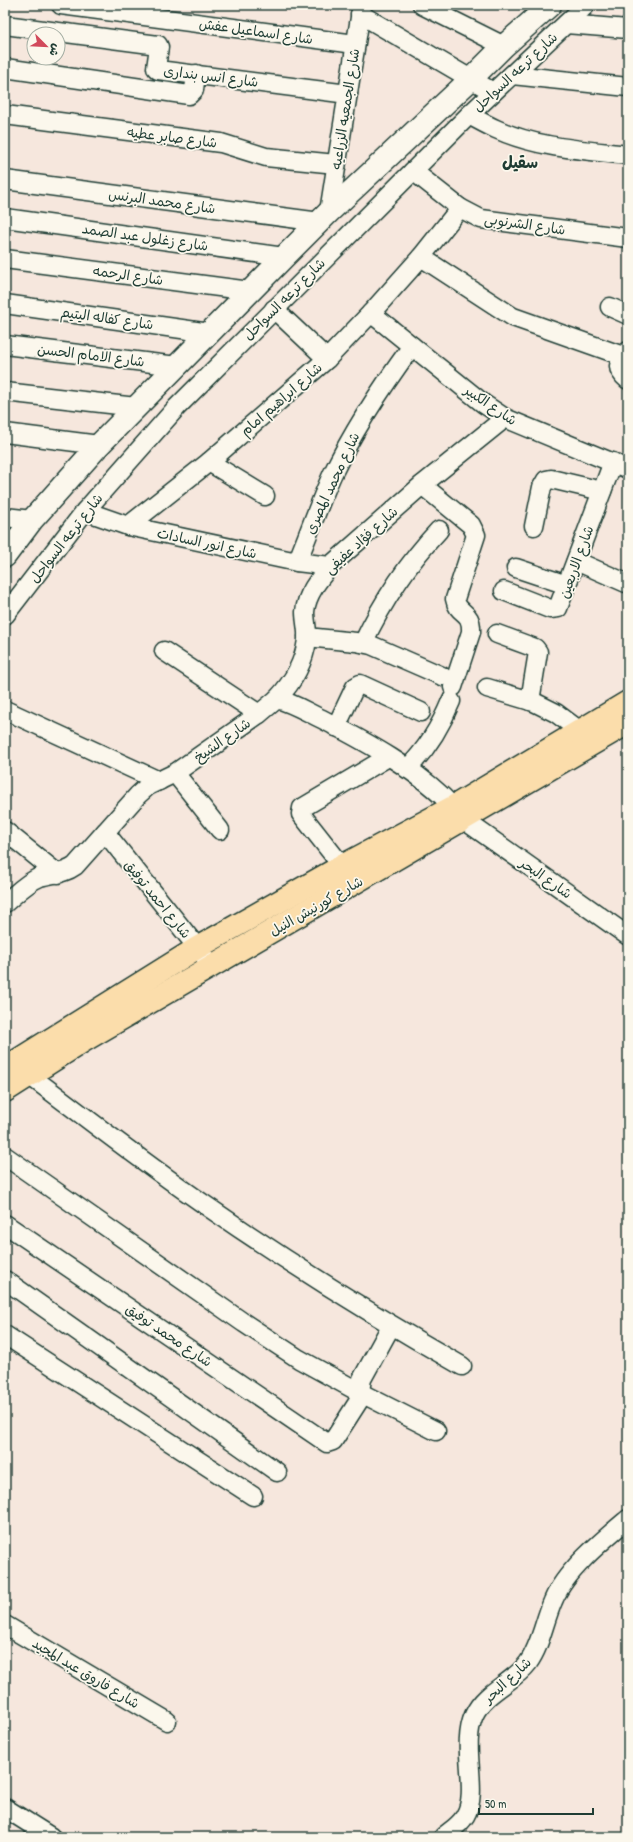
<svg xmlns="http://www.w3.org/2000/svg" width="633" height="1842" viewBox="0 0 633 1842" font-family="'Patrick Hand','Playpen Sans Arabic',sans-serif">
	<rect width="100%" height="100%" fill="#f6e7dd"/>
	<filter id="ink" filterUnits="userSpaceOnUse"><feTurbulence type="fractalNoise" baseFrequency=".025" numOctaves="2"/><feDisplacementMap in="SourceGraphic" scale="8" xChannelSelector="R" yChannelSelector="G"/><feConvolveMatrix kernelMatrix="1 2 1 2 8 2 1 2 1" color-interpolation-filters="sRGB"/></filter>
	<g filter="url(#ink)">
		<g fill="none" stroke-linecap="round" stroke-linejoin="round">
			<g stroke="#1f3d34" stroke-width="21">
				<g id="street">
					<polyline points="61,5 355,44"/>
					<polyline points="422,5 504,46"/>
					<polyline points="360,14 493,92"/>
					<polyline points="566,24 628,29"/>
					<polyline points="5,25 158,45 159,47 156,68 158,70 348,94"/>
					<polyline points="5,68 189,95 194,90 196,74"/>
					<polyline points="512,75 628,87"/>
					<polyline points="5,115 221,143 266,157 336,164"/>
					<path d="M469,115C478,120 487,125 496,129C537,148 584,150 628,155"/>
					<polyline points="413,171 460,208 481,219 628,238"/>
					<polyline points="5,180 320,222"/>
					<polyline points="329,212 362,5"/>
					<polyline points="5,218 284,257"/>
					<polyline points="421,257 513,317 623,356"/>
					<polyline points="5,259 250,291"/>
					<polyline points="5,304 210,333"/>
					<polyline points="610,307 628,315"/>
					<polyline points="274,309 327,359"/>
					<polyline points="371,313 484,404 505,418 628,469"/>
					<polyline points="5,345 177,366"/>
					<path d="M628,351C617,363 615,369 628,380"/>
					<polyline points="5,392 136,407"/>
					<polyline points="5,433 99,445"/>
					<polyline points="209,462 265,496"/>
					<path d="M422,485L471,525L476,535L455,599C458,616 472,609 471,632L453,687"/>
					<polyline points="85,511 128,526 297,562 330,566"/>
					<polyline points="5,517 32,520"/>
					<polyline points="128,526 209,462 327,359 371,313 421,257 460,208"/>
					<polyline points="534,526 542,487 546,480 551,479 602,491"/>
					<polyline points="576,561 626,583"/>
					<path d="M297,562C309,533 319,504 332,475C354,429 382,387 412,346"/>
					<polyline points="516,568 567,585"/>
					<polyline points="504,591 550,609 558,608 613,462"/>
					<polyline points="5,615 85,511 177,407 469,115 586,5"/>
					<polyline points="497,634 535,648 538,652 530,701"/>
					<polyline points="307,637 356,642 371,645 442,676"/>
					<path d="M363,643C383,601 407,564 439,530"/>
					<polyline points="164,651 259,714"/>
					<polyline points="487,688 534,702 556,713 580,731"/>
					<path d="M277,699C293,682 304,663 307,640C308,631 305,621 305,612C306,595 319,579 330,566L422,485L505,418"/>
					<polyline points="5,710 159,781"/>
					<polyline points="336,727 355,687 360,684 421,712"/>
					<path d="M407,769C427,749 440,728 451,701"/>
					<polyline points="175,773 220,830"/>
					<polyline points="464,820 628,936"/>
					<polyline points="5,831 58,874"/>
					<polyline points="105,832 212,966"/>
					<polyline points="342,866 301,814 302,808 388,757"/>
					<path d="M5,903C16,894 27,882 40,877C53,873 64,874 75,866L138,795L148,786L175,773L259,714L277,699C293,703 307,712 322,719C366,742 419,770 453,807"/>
					<path d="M29,1075C89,1120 149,1167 211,1209C292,1265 376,1317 462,1366"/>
					<polyline points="5,1156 244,1323 299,1359 359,1392 436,1431"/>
					<polyline points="5,1224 327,1443 333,1441 358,1402 362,1379 391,1326"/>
					<polyline points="5,1280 277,1472"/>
					<polyline points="5,1335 253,1496"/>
					<polyline points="5,1625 167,1721"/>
					<polyline points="5,1808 51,1837"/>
					<path d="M443,1837C450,1831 460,1825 465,1816C480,1791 460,1747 474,1715C485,1691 513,1683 528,1663C541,1645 544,1621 553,1601C565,1571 603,1540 628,1519"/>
				</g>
			</g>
			<g stroke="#1f3d34" stroke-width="25">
				<polyline id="secondary" points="5,556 32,520 99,445 284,257 329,212 471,79 504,46 550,5"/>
			</g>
			<g stroke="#1f3d34" stroke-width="25">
				<g id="primary">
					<polyline points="5,1068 197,948 342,866 453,807 628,702"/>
					<polyline points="5,1091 85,1040 628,723"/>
				</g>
			</g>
			<use href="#street" stroke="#fbf7ec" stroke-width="18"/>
			<use href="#secondary" stroke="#fbf7ec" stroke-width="22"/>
			<use href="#primary" stroke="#fbddab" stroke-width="22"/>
		</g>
	</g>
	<g text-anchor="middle" stroke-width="3.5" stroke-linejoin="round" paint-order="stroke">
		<g font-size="14" fill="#1f3d34" stroke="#fbf7ec">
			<text transform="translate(256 31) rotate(8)" y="5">شارع اسماعيل عفش</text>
			<text transform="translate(515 72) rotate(-43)" y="5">شارع ترعه السواحل</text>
			<text transform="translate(211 76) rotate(7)" y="5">شارع انس بندارى</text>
			<text transform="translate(345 109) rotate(-81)" y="5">شارع الجمعيه الزراعيه</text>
			<text transform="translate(172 137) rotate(7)" y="5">شارع صابر عطيه</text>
			<text transform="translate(162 201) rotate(8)" y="5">شارع محمد البرنس</text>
			<text transform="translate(525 224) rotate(8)" y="5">شارع الشرنوبى</text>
			<text transform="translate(145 237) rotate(8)" y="5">شارع زغلول عبد الصمد</text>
			<text transform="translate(128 275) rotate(8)" y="5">شارع الرحمه</text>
			<text transform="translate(284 299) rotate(-45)" y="5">شارع ترعه السواحل</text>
			<text transform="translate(107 318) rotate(8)" y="5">شارع كفاله اليتيم</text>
			<text transform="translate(91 355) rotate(7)" y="5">شارع الامام الحسن</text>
			<text transform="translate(281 399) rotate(-41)" y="5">شارع ابراهيم امام</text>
			<text transform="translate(491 405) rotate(34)" y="5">شارع الكبير</text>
			<text transform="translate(332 483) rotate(-65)" y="5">شارع محمد المصرى</text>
			<text transform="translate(66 538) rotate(-52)" y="5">شارع ترعه السواحل</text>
			<text transform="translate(361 540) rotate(-42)" y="5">شارع فؤاد عفيفى</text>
			<text transform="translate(207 543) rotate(12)" y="5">شارع انور السادات</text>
			<text transform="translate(576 562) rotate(-70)" y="5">شارع الاربعين</text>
			<text transform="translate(222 740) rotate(-35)" y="5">شارع الشيخ</text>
			<text transform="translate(546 878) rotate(35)" y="5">شارع البحر</text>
			<text transform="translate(158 899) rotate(51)" y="5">شارع احمد توفيق</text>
			<text transform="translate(316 906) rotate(-30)" y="5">شارع كورنيش النيل</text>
			<text transform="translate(169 1335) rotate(34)" y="5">شارع محمد توفيق</text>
			<text transform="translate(86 1673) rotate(31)" y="5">شارع فاروق عبد المجيد</text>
			<text transform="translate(507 1680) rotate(-43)" y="5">شارع البحر</text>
		</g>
		<g font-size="16" font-weight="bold" fill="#1f3d34" stroke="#fbf7ec">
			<text x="520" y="168">سقيل</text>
		</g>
	</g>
	<rect width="633" height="1842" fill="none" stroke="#fbf7ec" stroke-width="20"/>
	<rect x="10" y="10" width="613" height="1822" fill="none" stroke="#1f3d34" stroke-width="1.5" filter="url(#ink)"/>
	<g transform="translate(46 46) rotate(114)"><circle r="19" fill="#fbf7ec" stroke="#a3ada2"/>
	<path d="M0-3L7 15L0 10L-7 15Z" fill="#d1495b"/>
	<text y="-6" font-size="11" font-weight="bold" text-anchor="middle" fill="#1f3d34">ش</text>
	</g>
	<path d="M479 1808v6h114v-6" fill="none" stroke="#1f3d34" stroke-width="2"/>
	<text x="485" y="1808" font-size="12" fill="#1f3d34" stroke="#fbf7ec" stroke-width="3" paint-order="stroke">50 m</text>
</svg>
